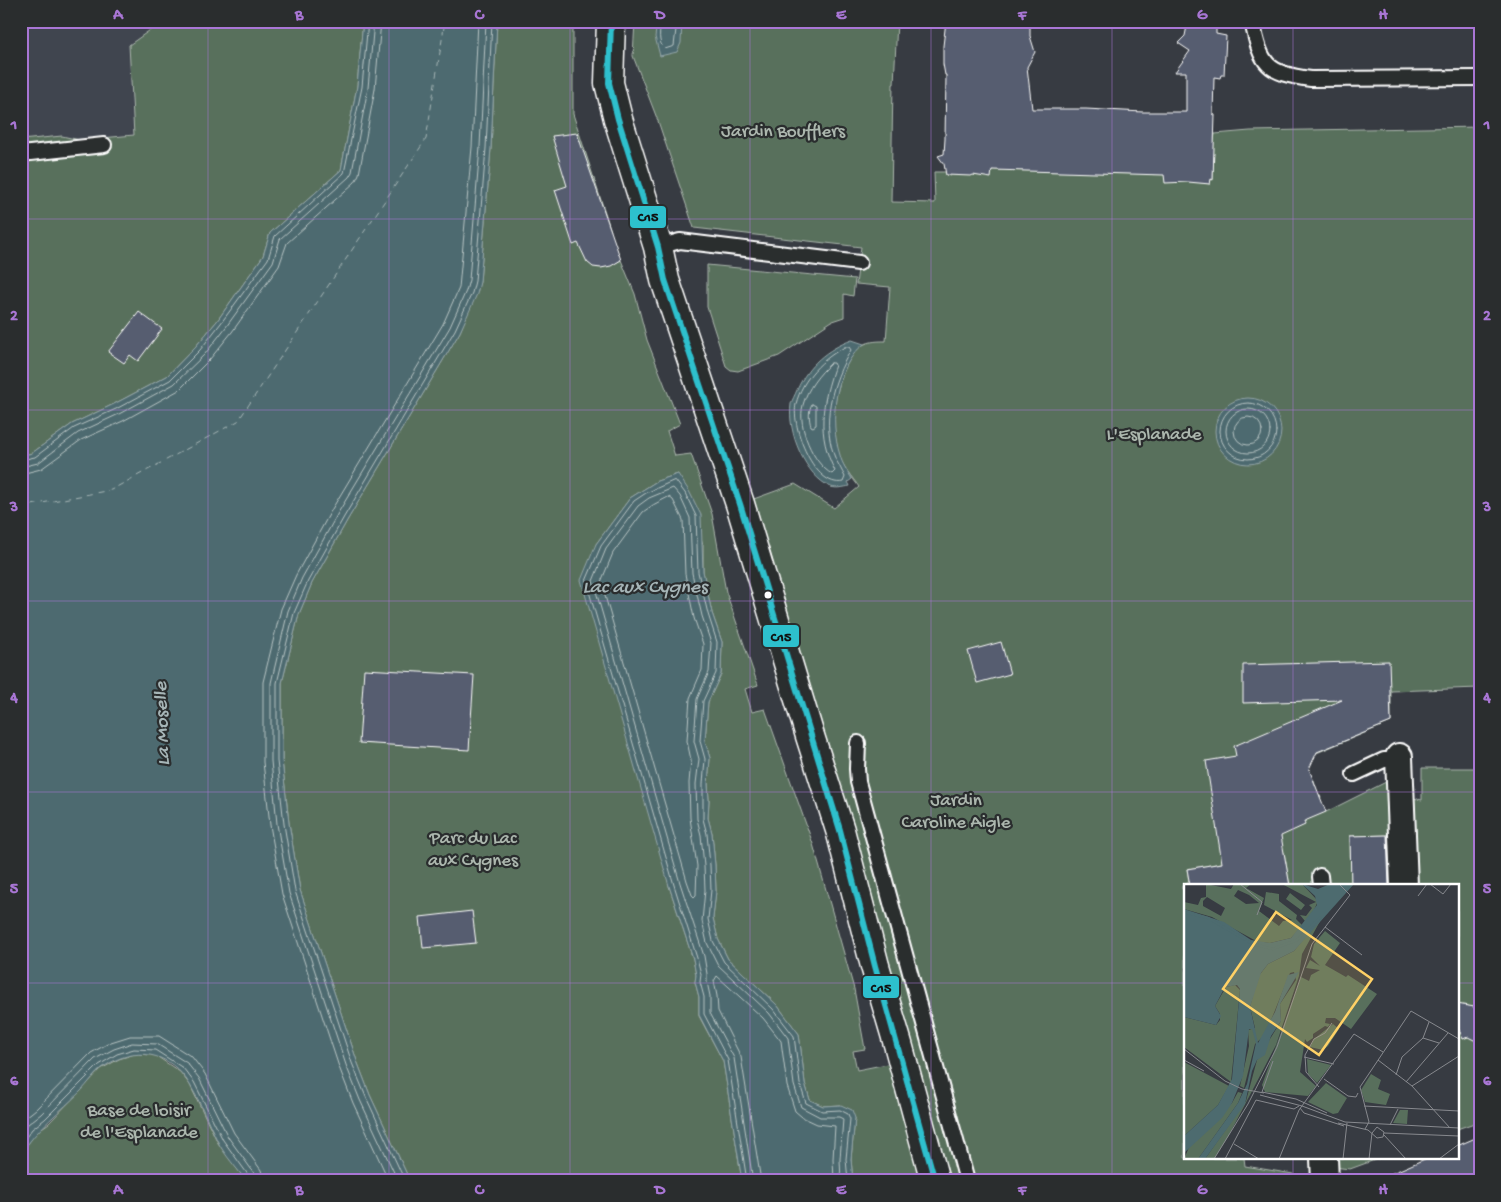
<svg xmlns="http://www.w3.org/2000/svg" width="1501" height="1202" viewBox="0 0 1501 1202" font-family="'Gochi Hand',sans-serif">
	<rect width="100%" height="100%" fill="#373b42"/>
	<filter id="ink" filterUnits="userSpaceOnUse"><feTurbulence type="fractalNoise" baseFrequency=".02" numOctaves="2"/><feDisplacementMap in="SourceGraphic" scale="10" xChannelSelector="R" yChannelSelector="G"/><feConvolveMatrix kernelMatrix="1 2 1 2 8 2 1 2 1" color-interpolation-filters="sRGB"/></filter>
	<g filter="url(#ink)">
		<polygon fill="#404550" points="21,21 348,21 21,410"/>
		<g fill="#586f5c" stroke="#acb7ae">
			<polygon points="163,21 363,21 357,86 341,170 270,233 263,256 217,321 196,346 167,376 114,404 72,424 32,453 21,456 21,140 62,136 80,140 134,135 129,45"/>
			<path d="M497,21H573V114L611,231L587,262C599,271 609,267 621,260L635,294L647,340L680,424L667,431L675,456L691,454L712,514L726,592L758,685L745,689L752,712L765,709L813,844L854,989L865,1049L853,1051L857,1070L892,1063L923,1181H853L851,1159L855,1118L841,1105L823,1106L810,1100L805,1083L799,1034L777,1005L728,959L718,939L713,918L716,891L715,865L712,833L708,818L709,800L708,784L710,758L705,741L708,702L721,674L722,642L712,613L703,571V545L678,474L657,481L630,498L596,544L669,886L693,959L696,975L695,982L699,997V1016L723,1061L742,1181H410L370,1095L357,1061L300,890L289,823L282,760V683L299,614L312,583L348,519L460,332L480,282L491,148Z"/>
			<path d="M635,21H897L894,84H893L891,202L935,203L934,172H946V175L950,176V172L991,173L992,169L1164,174L1165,178L1210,184L1211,179H1213V161L1214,153L1212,152L1215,134L1250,131L1480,127V688L1391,691V722L1302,759L1312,781L1314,780L1318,795L1319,794L1321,798L1319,799L1326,812L1392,779L1393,835L1350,836L1351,886H1290L1284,852L1187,869L1189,882L1182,886V889H1185V1158H1244L1245,1166L1293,1174L1294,1181H941L740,504L795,484L834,508L859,487C852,477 842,466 839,454C836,441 832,425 834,411C836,392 845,356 863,345C870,341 878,341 886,341L890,287L856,284L861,247L694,228L658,121L633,56Z"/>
			<polygon points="707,265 855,279 853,296 844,294 844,317 832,321 779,356 738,371 731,370 726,366 707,307"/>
			<polygon points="1422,768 1480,768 1480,1121 1457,1129 1457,886 1412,886 1409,797 1422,800"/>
			<polygon points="135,1054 155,1055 180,1072 190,1085 218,1143 246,1181 21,1181 21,1154 36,1132 49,1123 101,1069 119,1059"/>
			<polygon points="1333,1158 1380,1158 1350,1169 1333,1167"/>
		</g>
		<g fill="#4d6b6f" stroke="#94a6a9">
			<path d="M363,21H497L491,148L480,282L477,294L460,332L348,519L312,583L299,614L282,683V760L289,823L300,890L357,1061L370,1095L410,1181H246C237,1168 224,1155 217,1140C208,1122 201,1103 190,1085C170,1051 134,1045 102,1068C94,1074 88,1084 81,1091C61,1111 36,1129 21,1154V456L32,453L72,424L114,404L167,376L196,346L217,321L263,256L270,233L341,170L357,86Z"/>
			<polygon points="657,21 682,21 681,43 677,52 660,56 655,37"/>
			<path d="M852,340L864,344C834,367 829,422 840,455C842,464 848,472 852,479L848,482L850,486C844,487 837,489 831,487C805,476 787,432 791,404C792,400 795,395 797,390C808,365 827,349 852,340Z"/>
			<circle cx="1248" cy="431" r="33"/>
			<polygon points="678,474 689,491 701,515 703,571 712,613 722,642 721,674 708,702 705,741 710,758 708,784 709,800 708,818 712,833 715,865 716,891 713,918 718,939 728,959 777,1005 799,1034 805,1083 810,1100 823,1106 841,1105 852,1110 855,1118 851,1159 853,1181 742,1181 723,1061 699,1015 699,997 695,982 696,975 693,959 669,886 581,580 596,544 630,498 657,481"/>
		</g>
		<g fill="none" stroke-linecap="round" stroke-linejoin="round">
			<g stroke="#b8c4c5" stroke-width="1">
				<path d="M661,21C660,31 657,43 665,49L674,46L677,21"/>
				<path d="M845,347H849L851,350C832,381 820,424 836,460C839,465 842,471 845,477L843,482C814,488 791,427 796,404C802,379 823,358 845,347Z"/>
				<path d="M831,363H834L835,365C822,403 816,434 835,471L832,474C813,464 797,426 803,405C807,389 819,374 831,363Z"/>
				<circle cx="1248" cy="431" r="28"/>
				<path d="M812,404L816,406V425L813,427L811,426C809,420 808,410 812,404Z"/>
				<circle cx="1248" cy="431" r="22"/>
				<circle cx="1248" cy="431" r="14"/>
				<polyline points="21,460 35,457 74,428 116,409 170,380 200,350 221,323 268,259 275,236 344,173 362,87 368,21"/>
				<polyline points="21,467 38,463 78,433 119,414 174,384 205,354 226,327 273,262 280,239 349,177 352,172 368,88 374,21"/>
				<polyline points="21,474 41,469 81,440 123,421 179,390 210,359 232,332 279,266 287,243 355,182 359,174 375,89 381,21"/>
				<polygon points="669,497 673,500 683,520 685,574 694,618 703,644 702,670 690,698 687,741 691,760 689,783 690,818 697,866 696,895 694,897 692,895 687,881 601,582 613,553 643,512 653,505"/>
				<polyline points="21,1121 36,1109 91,1053 111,1042 130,1036 159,1036 192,1057 205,1074 234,1133 261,1170 264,1181"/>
				<polyline points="21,1133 28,1124 41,1114 95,1059 114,1049 132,1043 157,1044 187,1063 199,1078 228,1137 254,1173 256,1181"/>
				<polyline points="21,1144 32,1129 45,1119 99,1065 117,1054 134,1049 155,1050 183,1068 194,1082 223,1140 249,1176 250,1181"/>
				<polyline points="389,1181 353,1103 339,1067 282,894 270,825 263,762 263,682 281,609 296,575 332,509 443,324 459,288 472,147 478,21"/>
				<polyline points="398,1181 360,1100 346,1065 289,893 277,824 271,761 271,683 288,611 302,578 338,513 450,327 466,291 469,280 480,147 486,21"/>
				<polyline points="405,1181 366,1097 352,1063 295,891 284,824 277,761 277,683 294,613 308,581 344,517 455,330 472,293 475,281 486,148 492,21"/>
				<polyline points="747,1181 728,1060 704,1014 704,997 700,982 701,974 697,958 674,885 586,581 601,546 634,501 646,493 675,480 685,493 696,516 698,572 708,614 717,642 716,673 703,701 700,741 705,759 703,784 703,819 707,834 710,865 711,890 708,919 713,941 724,962 773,1009 794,1036 800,1084 806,1103 822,1111 840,1110 848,1114 850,1119 846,1159 848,1181"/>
				<polyline points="753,1181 734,1058 710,1013 710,996 707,982 707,974 704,956 680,883 593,581 606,549 638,506 649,498 673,488 680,496 690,518 692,573 702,616 711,643 709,672 697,699 694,741 699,759 696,784 697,819 701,835 704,866 705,890 702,921 707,943 718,965 769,1013 788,1038 794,1085 801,1107 820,1117 839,1117 843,1119 840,1159 841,1181"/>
				<polyline points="761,1181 741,1057 718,1011 717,996 714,981 717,976 763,1018 781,1041 787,1086 795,1111 802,1117 817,1124 835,1126 833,1159 834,1181"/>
			</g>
			<polyline stroke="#a6b5b7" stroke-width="1" stroke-dasharray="6 5" stroke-linecap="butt" points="21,507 111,490 238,421 426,139 445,21"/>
		</g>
		<g fill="#565d6f" stroke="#fff">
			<polygon points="946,21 1030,22 1030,36 1035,52 1027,67 1032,109 1086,109 1143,112 1186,112 1186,72 1175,72 1190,51 1178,43 1185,36 1188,21 1216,21 1216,34 1226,36 1224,75 1221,75 1220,78 1214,77 1213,114 1215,115 1213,180 1211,179 1210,184 1188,182 1165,183 1164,175 992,170 991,178 973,175 971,176 946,175 944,164 938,156 944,154 945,139 946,75 945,75 943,64 943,46"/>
			<polygon points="577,133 621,260 611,266 601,268 593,267 587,262 578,243 573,245 555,190 567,186 552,136"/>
			<polygon points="139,312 162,329 138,361 130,355 124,363 108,352"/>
			<polygon points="1001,642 1010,674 977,683 968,651"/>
			<polygon points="1389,661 1391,722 1317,752 1309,769 1326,812 1307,820 1304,822 1305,825 1281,836 1290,886 1190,886 1187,869 1222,863 1206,761 1236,756 1234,746 1342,700 1243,703 1243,665"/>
			<polygon points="364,669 474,675 469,750 359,743"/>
			<polygon points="1387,835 1389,886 1351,886 1350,836"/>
			<polygon points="472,911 476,943 423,948 420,917"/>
			<polygon points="1457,1004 1480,1008 1480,1043 1468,1037 1463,1039 1457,1025"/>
			<polygon points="1480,1136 1480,1181 1374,1181 1427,1158 1457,1158 1457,1146"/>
		</g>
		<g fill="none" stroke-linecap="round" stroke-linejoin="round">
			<g stroke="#fff" stroke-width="18">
				<g id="lane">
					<path d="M1252,21C1261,65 1266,73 1311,79L1480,78"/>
					<polyline points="21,154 104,145"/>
					<polyline points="658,247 680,241 859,263"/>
					<polyline points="858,743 857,769 858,782 967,1181"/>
					<polyline points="1354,774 1384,760 1399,760"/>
					<polyline points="1320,876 1321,886"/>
				</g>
			</g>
			<g stroke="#fff" stroke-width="30">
				<g id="street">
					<polyline points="1399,757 1404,886"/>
					<polyline points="1324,1158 1325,1181"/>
				</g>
			</g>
			<g stroke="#fff" stroke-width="31">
				<polyline id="secondary" points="611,21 609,83 618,119 658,247 665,280 740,504 810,736 840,830 875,966 898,1044 935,1181"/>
			</g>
			<use href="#lane" stroke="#2a2d2e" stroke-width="14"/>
			<use href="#street" stroke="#2a2d2e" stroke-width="26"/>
			<use href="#secondary" stroke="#2a2d2e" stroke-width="28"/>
			<g stroke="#2a2d2e" stroke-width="10">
				<polyline id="bus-1" points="611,21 609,83 618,119 658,247 665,280 740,504 840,830 875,966 935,1181"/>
			</g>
			<use href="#bus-1" stroke="#2dc0cd" stroke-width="6"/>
		</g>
	</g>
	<path fill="none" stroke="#a976d5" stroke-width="1" stroke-opacity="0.55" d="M208,21V1181M389,21V1181M570,21V1181M750,21V1181M931,21V1181M1112,21V1181M1293,21V886M21,219H1480M21,410H1480M21,601H1480M21,792H1480M21,983H1185M1457,983H1480M1293,1158V1181"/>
	<circle fill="#fff" stroke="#2a2d2e" stroke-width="2" cx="768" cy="595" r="4.5"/>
	<g text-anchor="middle" stroke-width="4.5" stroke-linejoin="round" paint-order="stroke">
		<g font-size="19" fill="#acb7ae" stroke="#2a2d2e">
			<text x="783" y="136">Jardin Boufflers</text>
			<text x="1154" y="439">L'Esplanade</text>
			<text x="956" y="805">Jardin<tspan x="956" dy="22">Caroline Aigle</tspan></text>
			<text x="473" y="843">Parc du Lac<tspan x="473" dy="22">aux Cygnes</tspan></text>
			<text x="139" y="1115">Base de loisir<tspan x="139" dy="22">de l'Esplanade</tspan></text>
		</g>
		<g font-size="20" font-style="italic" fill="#a6b5b7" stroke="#2a2d2e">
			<text x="645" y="592">Lac aux Cygnes</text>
			<text transform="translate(160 724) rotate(-92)" y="7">La Moselle</text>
		</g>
	</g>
	<g transform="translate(1184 884)">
		<rect width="275" height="275" fill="#373b42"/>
		<path d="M22,0L47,5L50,0H67L62,4L80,14L75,27L95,42L99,37L108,36L80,21L82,8L95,10V17L113,31L112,35L118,41L121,37L116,31L122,32L128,24L125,21L132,18L98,0H118L134,17L130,26L117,43L107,54L86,59L74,58L28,33L0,25V18L14,21L17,14L22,13ZM54,6L65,11L75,19L62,20L50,12ZM23,13L41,24L37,32L19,22V17ZM106,9L121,21L117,26L102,15ZM140,30L118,70L115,92L92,161L44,253L30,275H21L62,217L73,176L97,137L96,120L112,96L110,88L106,89L81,151L71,160L60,204L56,202L65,162L64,146L71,144L66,123L74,93L84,80L110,67ZM141,47L156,59L141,81L162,93L164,91L193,110L167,145L151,134H142L141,139L146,140L144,143L141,142L129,150V154L123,158L121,155L116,188L132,202L124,212L81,208L78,201L117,93L125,97L127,91L136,86L122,84L126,76L136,82L127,73L130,60ZM51,101L56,106L47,198L0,163V133L32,141L36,136V130L31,122L42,103ZM149,140L155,145L144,162L139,166L126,163L130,155ZM123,175L147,181L133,199L124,190ZM0,178L45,202L34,221L0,252ZM187,190L197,196L194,205L206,210L202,221L181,218L177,206ZM142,199L163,214L154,229L149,230L124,218ZM54,208L58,209L54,219L14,275H0L6,261L48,219ZM216,226H224L223,240L209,239Z" fill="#586f5c" fill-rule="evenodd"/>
		<path d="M118,0L134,5L146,0H170L110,67L84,80L77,89L66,123L74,159L91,128L104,91L115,88L96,120L97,137L87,152L81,171L73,176L68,187L61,220L21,275H14L54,219L63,200L72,159L68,145H65L59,192L48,219L38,234L0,269V252L34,221L48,195L56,105L53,101L41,103L31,122L37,132L32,141L0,133V25L40,38L67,56L86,59L107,54L133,21L131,12Z" fill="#4d6b6f"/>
		<path fill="none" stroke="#4d6b6f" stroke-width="2.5" d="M0,28L24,34L69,60L89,65L113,56L137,33"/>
		<path fill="none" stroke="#87898e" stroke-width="1" d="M56,0L78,18L73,31M246,0L259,10L267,0M234,12L243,0M141,43L178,71M239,154L255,159M0,165L41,197L58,205L80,209M120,173L150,180M0,176L20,187M194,176L228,202L266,244M89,177L78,208L112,215L143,229M212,191L218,173L239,154L245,138M140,195L164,212L172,213L174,209M222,198L264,149M228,202L275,172M135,203L122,188L121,171L130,155L141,149L148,139M76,211L118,222M118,222L161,238L275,244M180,222L275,227M116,224L120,229L160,242M154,239L184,246L193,254L199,253L200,248L193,243L188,249M206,241L214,225M181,245L185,238L176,203L227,127L275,155M200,249L275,252M200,251L222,275M50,260L75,275M30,275L64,220L93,163L128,60L166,11L155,0M41,275L72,216L110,225L115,222M95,275L115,226L170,150L199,168M159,275L163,239M185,275L188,249M255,275L275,260"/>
		<path fill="#ffd166" fill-opacity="0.15" stroke="#ffd166" stroke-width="2.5" d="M92,28L188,95L135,171L39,105Z"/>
		<rect width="275" height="275" fill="none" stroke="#fff" stroke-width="2.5"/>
	</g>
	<g stroke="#2a2d2e" stroke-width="2">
		<rect x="629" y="205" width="38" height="24" rx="5" fill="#2dc0cd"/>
		<rect x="762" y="624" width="38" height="24" rx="5" fill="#2dc0cd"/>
		<rect x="862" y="975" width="38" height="24" rx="5" fill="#2dc0cd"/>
	</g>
	<g font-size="14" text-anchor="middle" font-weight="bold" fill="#111">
		<text x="648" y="221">C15</text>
		<text x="781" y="641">C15</text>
		<text x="881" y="992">C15</text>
	</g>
	<rect width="1501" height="1202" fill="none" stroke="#2a2d2e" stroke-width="55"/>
	<rect x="28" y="28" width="1446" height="1146" fill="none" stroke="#a976d5" stroke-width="2"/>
	<g font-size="16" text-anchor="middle" font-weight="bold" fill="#a976d5">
		<text x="118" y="19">A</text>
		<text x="299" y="19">B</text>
		<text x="479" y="19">C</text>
		<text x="660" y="19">D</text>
		<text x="841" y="19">E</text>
		<text x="1022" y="19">F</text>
		<text x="1202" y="19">G</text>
		<text x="1383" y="19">H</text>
		<text x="14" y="129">1</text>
		<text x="1487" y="129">1</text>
		<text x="14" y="320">2</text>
		<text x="1487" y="320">2</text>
		<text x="14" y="511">3</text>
		<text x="1487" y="511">3</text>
		<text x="14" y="702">4</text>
		<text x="1487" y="702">4</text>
		<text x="14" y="893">5</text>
		<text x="1487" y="893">5</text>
		<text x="14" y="1085">6</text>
		<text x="1487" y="1085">6</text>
		<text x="118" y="1194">A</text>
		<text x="299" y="1194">B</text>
		<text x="479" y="1194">C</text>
		<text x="660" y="1194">D</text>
		<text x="841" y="1194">E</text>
		<text x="1022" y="1194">F</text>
		<text x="1202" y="1194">G</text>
		<text x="1383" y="1194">H</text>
	</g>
</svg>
